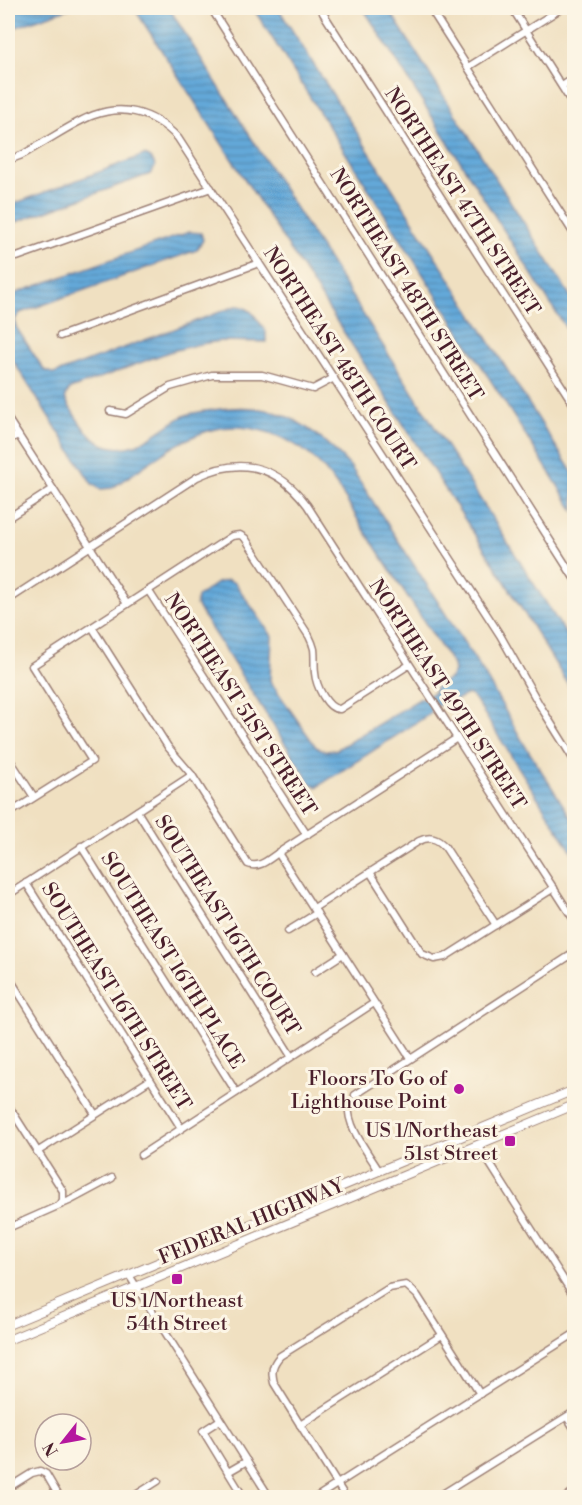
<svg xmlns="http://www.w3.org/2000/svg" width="582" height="1505" viewBox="0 0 582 1505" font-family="'Libre Bodoni',serif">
	<defs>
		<pattern id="water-rules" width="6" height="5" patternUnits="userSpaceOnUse" patternTransform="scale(1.5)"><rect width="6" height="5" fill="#64a9d9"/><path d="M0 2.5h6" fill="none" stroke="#5489b0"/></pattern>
	</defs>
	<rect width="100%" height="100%" fill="#fcf5e5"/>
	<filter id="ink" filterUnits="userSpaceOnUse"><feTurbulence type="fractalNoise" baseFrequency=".0167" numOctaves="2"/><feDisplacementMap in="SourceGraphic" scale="12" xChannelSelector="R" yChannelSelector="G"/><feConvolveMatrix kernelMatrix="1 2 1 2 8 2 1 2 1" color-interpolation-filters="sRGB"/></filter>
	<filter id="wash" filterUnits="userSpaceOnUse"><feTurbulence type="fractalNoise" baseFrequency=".008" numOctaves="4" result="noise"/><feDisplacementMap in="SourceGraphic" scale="24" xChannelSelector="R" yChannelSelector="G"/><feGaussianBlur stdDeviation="1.35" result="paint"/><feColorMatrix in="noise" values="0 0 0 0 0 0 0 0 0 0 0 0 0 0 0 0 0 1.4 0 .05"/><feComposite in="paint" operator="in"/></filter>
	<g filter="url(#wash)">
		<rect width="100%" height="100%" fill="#f0e0c1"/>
		<g fill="url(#water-rules)" stroke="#576482" stroke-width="1.5">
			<polygon points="8,8 70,8 8,30"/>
			<polygon points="134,8 169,8 574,647 574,694 499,572"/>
			<polygon points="253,8 278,8 574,475 574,511"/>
			<polygon points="363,8 388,8 574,302 574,341"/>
			<path d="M144,155C151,157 154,160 155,167L150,174L8,225V206Z"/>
			<path d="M189,232L201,233L203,240L197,250L20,313L15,319L16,327L44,370L54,374L236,306C251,305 258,321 266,332V342L221,341L195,345L169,352L70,389L65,396L66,401C77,418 87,440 108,446C139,455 161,426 186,415C194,412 205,411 213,410C275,399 309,423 350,466L483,672L526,747L574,822V855L475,699L468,694L447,704L442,703L431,710V713L317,787L311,784L196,605L197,597L217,583L228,580L235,583L272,636L270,681L316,747L326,751L336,750L421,698H424L434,692L436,687L449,679L454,672L453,665C423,620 394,576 365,531C350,507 334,476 312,457C287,435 248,422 215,429C177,438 144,468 112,488L100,489L92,484L8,353V296Z"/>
		</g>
	</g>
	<g filter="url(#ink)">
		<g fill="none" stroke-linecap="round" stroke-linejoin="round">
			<g stroke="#9d8076" stroke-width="9">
				<g id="minor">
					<polyline points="211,8 574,578"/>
					<polyline points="430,8 574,234"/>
					<polyline points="512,8 574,106"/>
					<polyline points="323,13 574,405"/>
					<polyline points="468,67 562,8"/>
					<polyline points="562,86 574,78"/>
					<path d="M8,159C19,158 27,152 37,146C68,129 98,103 135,112C152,116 166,125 178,138L500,635L539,704L574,760"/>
					<polyline points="17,257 211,188"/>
					<polyline points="60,336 259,263"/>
					<polyline points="110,411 126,414 170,387 212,375 262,375 313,389 334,378"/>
					<polyline points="8,419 127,604"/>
					<polyline points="8,440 18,435"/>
					<polyline points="8,518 53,489"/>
					<polyline points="148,590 307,835"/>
					<path d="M8,600L197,477C241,456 278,466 307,505L574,920"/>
					<path d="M92,627L168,747L192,775L248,864C259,869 269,859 278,853L457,738"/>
					<polyline points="8,757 34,797"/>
					<polyline points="137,811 291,1056"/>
					<path d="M8,814L92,761L32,666L232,536L240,535L245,538L309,636C311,640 313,645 314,649C315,657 314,665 315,673C316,685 327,710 340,709L409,665"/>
					<polyline points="81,846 236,1092"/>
					<polyline points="278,853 410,1058"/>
					<polyline points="370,872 422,954 434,959 445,957 554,888"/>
					<polyline points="26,883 181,1128"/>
					<polyline points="8,895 192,775"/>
					<path d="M314,908L419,841C430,836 437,838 445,847L496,925"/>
					<polyline points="288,931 317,913"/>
					<polyline points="315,972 343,954"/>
					<polyline points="8,976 95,1114"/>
					<polyline points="355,1095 574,953"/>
					<polyline points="8,1105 63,1191 63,1200 60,1205"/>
					<path d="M349,1106C346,1126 369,1154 379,1171"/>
					<polyline points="478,1145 574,1296"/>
					<polyline points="37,1152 150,1080"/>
					<polyline points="141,1155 374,1003"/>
					<polyline points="8,1228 69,1201 112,1178"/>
					<polyline points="129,1275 270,1498"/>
					<polyline points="567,1417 574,1428"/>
					<polyline points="220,1420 203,1431 228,1472 247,1461"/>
					<polyline points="300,1425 442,1335"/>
					<polyline points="228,1472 244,1498"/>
					<polyline points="8,1488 32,1473 40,1471 46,1474 60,1498"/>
					<polyline points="131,1498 158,1481"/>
					<polyline points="315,1498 574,1334"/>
					<path d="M346,1498L274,1383C271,1371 272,1365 280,1356L389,1288L406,1285L417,1295L480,1394"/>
					<polyline points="441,1498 444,1493 574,1412"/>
					<polyline points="565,1498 574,1491"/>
				</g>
			</g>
			<g stroke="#9d8076" stroke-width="10">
				<g id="major">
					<polyline points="8,1325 574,1090"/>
					<polyline points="8,1340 574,1105"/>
				</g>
			</g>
			<use href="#minor" stroke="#fff" stroke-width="6"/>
			<use href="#major" stroke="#fff" stroke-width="8"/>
		</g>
	</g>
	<g fill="#b5179e" stroke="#fcf5e5" stroke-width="2">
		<circle cx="459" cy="1089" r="6"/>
		<rect x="504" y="1135" width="12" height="12" rx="3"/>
		<rect x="171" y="1273" width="12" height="12" rx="3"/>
	</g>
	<g text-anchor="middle" stroke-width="6" stroke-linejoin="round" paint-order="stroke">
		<g font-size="20" fill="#4a1f2b" stroke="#fcf5e5">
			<text transform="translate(463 201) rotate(57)" y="7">NORTHEAST 47TH STREET</text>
			<text transform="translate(407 284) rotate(58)" y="7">NORTHEAST 48TH STREET</text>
			<text transform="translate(340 358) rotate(57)" y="7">NORTHEAST 48TH COURT</text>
			<text transform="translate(448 694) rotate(57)" y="7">NORTHEAST 49TH STREET</text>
			<text transform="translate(241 704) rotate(57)" y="7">NORTHEAST 51ST STREET</text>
			<text transform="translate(228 925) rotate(58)" y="7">SOUTHEAST 16TH COURT</text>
			<text transform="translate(173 960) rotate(58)" y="7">SOUTHEAST 16TH PLACE</text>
			<text transform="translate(117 996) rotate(58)" y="7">SOUTHEAST 16TH STREET</text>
			<text transform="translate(251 1221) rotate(-22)" y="7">FEDERAL HIGHWAY</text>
		</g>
		<g font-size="20" fill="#4a1f2b" stroke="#fcf5e5" text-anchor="end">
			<text x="447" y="1085">Floors To Go of<tspan x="447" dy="23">Lighthouse Point</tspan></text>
			<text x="498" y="1137">US 1/Northeast<tspan x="498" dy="23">51st Street</tspan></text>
			<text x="177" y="1307" text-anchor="middle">US 1/Northeast<tspan x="177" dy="23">54th Street</tspan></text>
		</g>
	</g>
	<rect width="582" height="1505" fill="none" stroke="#fcf5e5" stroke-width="30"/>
	<g transform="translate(63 1442) rotate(239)"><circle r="28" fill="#fcf5e5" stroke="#b59f9b" stroke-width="1.5"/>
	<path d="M0-4.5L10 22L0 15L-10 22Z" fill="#b5179e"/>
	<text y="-9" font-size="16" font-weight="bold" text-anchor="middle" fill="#4a1f2b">N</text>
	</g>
</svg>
